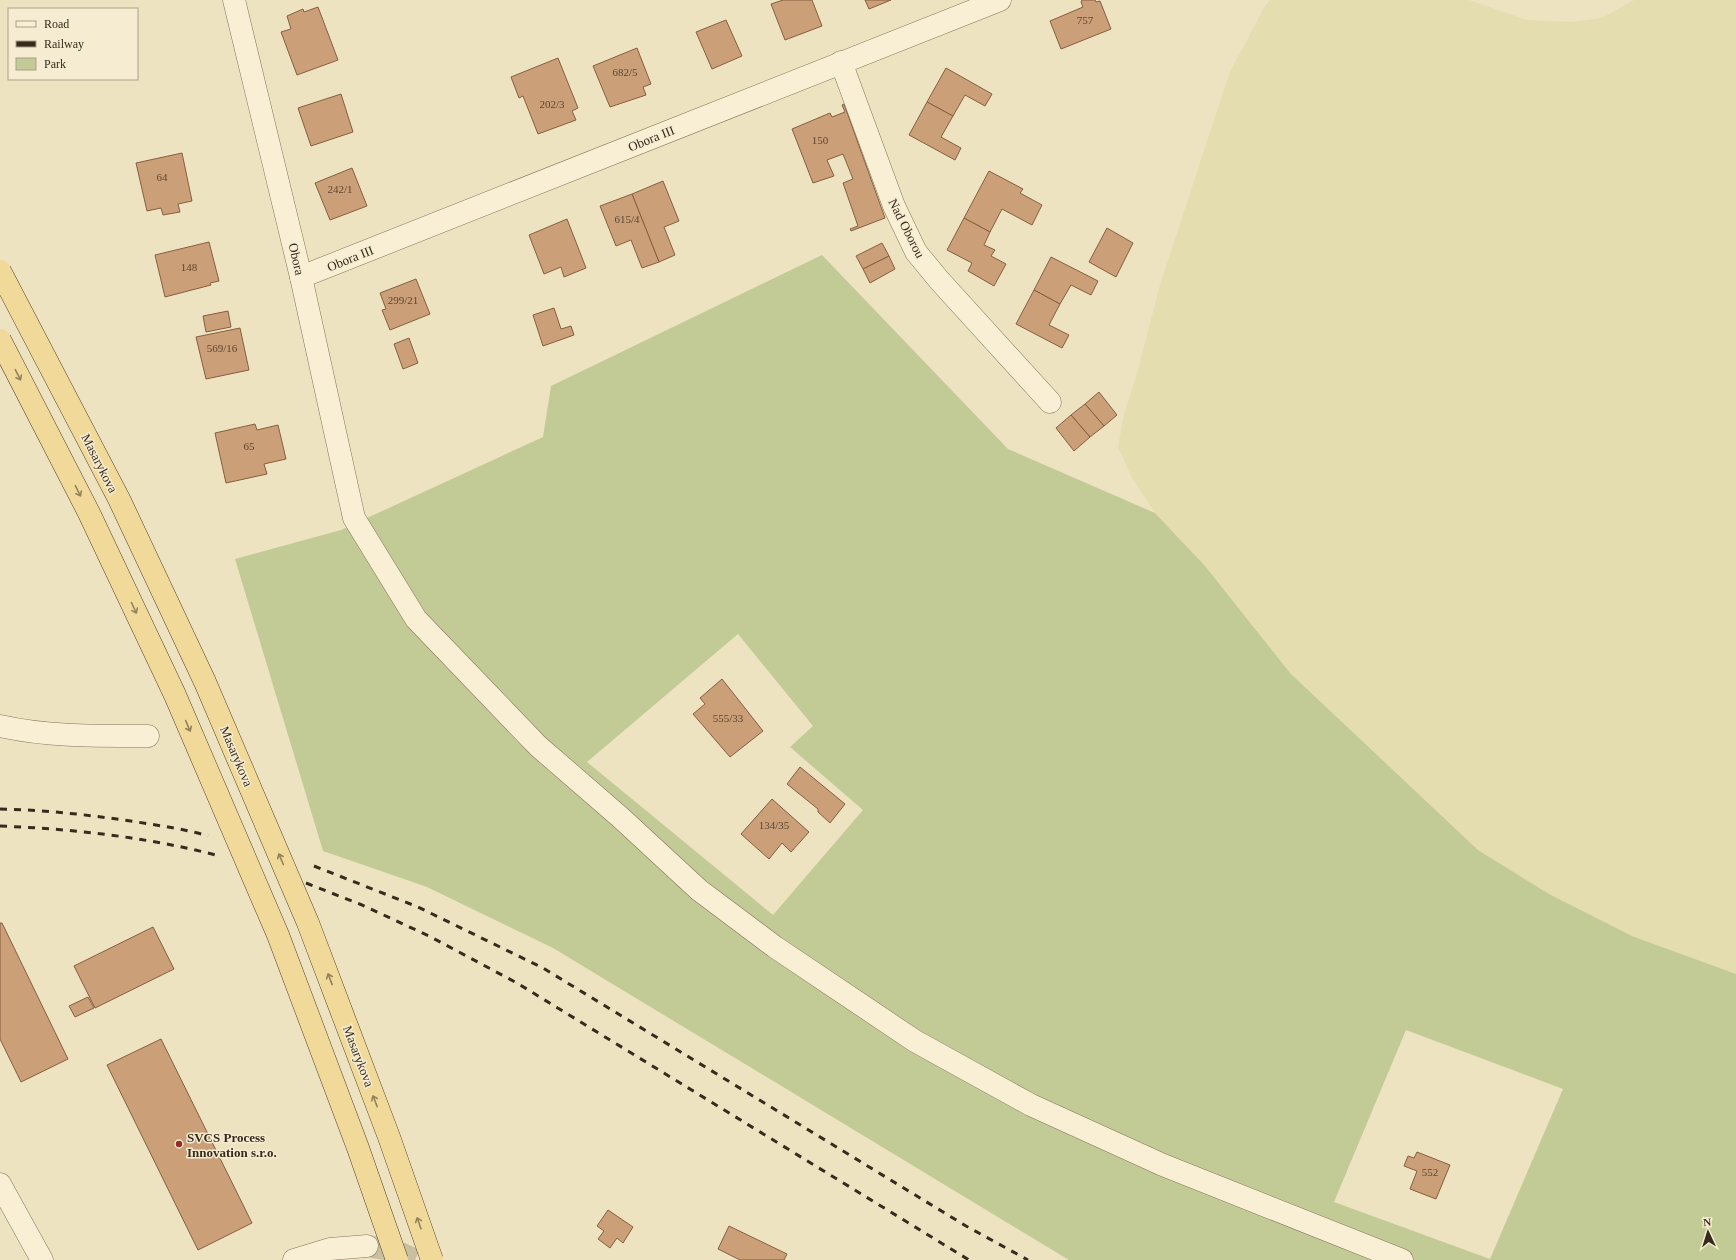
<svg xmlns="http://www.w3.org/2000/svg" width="1736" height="1260" viewBox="0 0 1736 1260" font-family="'Times New Roman',serif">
	<rect width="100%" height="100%" fill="#ede3c1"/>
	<polygon fill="#e3ddaf" points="1270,0 1469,0 1527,20 1571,22 1602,18 1634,0 1736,0 1736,974 1632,936 1549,894 1478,850 1291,674 1205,566 1155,513 1132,478 1118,447 1124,414 1138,370 1160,285 1229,74 1265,6"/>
	<path fill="#c2cb95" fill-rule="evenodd" d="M822,255L1008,449L1155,513L1205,566L1291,674L1478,850L1549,894L1632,936L1736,974V1260H1069L553,948L427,887L323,851L235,559L341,530L543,437L551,386ZM738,634L813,726L790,747L863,810L773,915L587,762ZM1406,1030L1563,1089L1490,1259L1334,1202Z"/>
	<g fill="#cb9f77" stroke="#865f3f">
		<polygon points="783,0 812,0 822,26 785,40 771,4"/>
		<polygon points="865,0 891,0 869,9"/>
		<polygon points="1082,0 1095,0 1096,2 1100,1 1111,29 1061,49 1050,21 1083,7 1081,2"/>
		<polygon points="318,7 338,60 297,75 281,32 291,29 287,16 303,9 304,12"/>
		<polygon points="726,20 742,56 712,69 696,32"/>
		<polygon points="637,48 651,84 643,87 646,95 610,107 593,66"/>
		<polygon points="558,58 578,108 572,111 576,120 538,134 523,96 519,98 511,77"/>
		<polygon points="946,68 992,94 985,106 965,95 953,116 927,102"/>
		<polygon points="341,94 353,132 311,146 298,108"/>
		<polygon points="927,102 953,116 941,137 961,148 955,160 909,135"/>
		<polygon points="844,104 885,218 851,231 850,229 858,226 843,183 853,179 843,154 827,160 834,176 813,183 792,129 830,113 832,117 845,112 842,105"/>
		<polygon points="182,153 192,201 178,204 180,212 163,215 161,208 147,211 136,163"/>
		<polygon points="352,168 367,206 330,220 315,183"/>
		<polygon points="989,171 1023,189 1020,193 1042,205 1032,225 1002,209 990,232 964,218"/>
		<polygon points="663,181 679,221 664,227 675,255 659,262 632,194"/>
		<polygon points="632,194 659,262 642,268 631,240 616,246 600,206"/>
		<polygon points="964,218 990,232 984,245 995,250 991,256 1006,264 994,286 968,271 972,263 947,250"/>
		<polygon points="567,219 586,268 564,277 561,267 544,274 529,235"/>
		<polygon points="1107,228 1133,243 1116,277 1089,262"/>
		<polygon points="209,242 219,281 210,283 211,285 165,297 155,255"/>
		<polygon points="882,243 889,256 863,269 856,256"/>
		<polygon points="889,256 895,269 870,283 863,269"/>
		<polygon points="1051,257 1098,281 1091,295 1071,285 1060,304 1034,290"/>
		<polygon points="416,279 430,314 390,330 382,310 386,309 380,293"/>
		<polygon points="1034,290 1060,304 1049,325 1069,335 1062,348 1016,324"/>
		<polygon points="554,308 561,329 571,326 574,335 543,346 533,315"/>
		<polygon points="228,311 231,327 206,332 203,316"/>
		<polygon points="240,328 249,370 206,379 196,337"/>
		<polygon points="409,338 418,363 403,369 394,344"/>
		<polygon points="1099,392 1117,415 1104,426 1085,404"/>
		<polygon points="1085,404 1104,426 1090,437 1071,415"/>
		<polygon points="1071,415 1090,437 1074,451 1056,428"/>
		<polygon points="255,424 257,430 278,425 286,459 264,464 267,474 226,483 215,433"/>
		<polygon points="722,679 763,731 730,757 693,714 705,704 700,698"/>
		<polygon points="800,767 845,804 830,823 818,812 818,809 787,784"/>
		<polygon points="772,799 809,832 791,852 782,843 769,859 741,834"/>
		<polygon points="0,923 2,923 68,1059 21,1082 0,1039"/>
		<polygon points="153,927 174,969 95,1008 74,966"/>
		<polygon points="88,997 94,1008 75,1017 69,1006"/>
		<polygon points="161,1039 252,1223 198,1250 107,1065"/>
		<polygon points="1417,1152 1450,1165 1436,1199 1410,1189 1417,1171 1404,1166 1408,1156 1414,1158"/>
		<polygon points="608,1210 633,1227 623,1243 617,1238 610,1248 598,1239 604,1231 597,1226"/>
		<polygon points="729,1226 787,1254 784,1260 740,1260 718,1249"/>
	</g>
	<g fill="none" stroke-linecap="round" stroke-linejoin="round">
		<polyline stroke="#c9bea0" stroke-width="22" stroke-dasharray="22 11" stroke-linecap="butt" points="367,1246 396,1251 415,1260"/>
		<g stroke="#877459" stroke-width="23">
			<g id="minor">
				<polyline points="234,0 301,277 354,518 416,619 538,746 620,817 699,890 775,947 915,1041 1031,1105 1163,1165 1402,1260"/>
				<polyline points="841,62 894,206 916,252 939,280 1050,402"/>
				<polyline points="301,277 1000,0"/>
				<path d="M0,726C49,737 98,736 148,736"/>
				<polyline points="0,1184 42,1260"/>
				<polyline points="294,1260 330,1249 367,1246"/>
			</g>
		</g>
		<use href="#minor" stroke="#f8efd4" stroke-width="22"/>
		<g stroke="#372b1d" stroke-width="3" stroke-dasharray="7 7" stroke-linecap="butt">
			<path d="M0,809C46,810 91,815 137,822C161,826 185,829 208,836"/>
			<path d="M0,826C74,829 145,837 216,855"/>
			<polyline points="314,866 418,907 543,968 966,1226 1028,1260"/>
			<polyline points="306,883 362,905 429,936 517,983 969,1260"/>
		</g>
		<g stroke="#54422d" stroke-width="23" stroke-linecap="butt">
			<g id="major-bridge">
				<polyline points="0,271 119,499 205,682 308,923 389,1137 432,1260"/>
				<polyline points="0,340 89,513 175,695 278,935 358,1148 397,1260"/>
			</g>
		</g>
		<use href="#major-bridge" stroke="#f1da99" stroke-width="22"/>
	</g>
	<defs><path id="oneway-shaft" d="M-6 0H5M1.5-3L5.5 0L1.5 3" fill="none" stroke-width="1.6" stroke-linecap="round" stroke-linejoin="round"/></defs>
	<g stroke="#94825b">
		<use href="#oneway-shaft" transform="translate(18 375) rotate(63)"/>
		<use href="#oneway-shaft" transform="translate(78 491) rotate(63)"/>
		<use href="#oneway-shaft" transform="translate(134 608) rotate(65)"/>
		<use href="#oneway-shaft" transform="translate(188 726) rotate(67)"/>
		<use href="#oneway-shaft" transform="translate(281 859) rotate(-113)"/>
		<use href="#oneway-shaft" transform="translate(330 979) rotate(-111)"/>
		<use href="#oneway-shaft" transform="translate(375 1101) rotate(-111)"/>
		<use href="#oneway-shaft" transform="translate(419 1223) rotate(-109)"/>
	</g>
	<circle fill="#952e2a" stroke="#f5ecd1" stroke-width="1.5" cx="179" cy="1144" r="4"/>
	<g text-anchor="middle" stroke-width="3" stroke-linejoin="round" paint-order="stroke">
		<g font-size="11" fill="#5c4834">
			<text x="1085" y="24">757</text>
			<text x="625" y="76">682/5</text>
			<text x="552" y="108">202/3</text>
			<text x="820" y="144">150</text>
			<text x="162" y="181">64</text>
			<text x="340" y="193">242/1</text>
			<text x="627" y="223">615/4</text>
			<text x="189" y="271">148</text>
			<text x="403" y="304">299/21</text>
			<text x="222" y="352">569/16</text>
			<text x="249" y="450">65</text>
			<text x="728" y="722">555/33</text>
			<text x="774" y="829">134/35</text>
			<text x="1430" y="1176">552</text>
		</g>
		<g font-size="13" fill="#372b1d" stroke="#f5ecd1">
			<text transform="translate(651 138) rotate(-22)" y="5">Obora III</text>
			<text transform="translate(907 228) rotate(63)" y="5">Nad Oborou</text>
			<text transform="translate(350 258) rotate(-22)" y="5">Obora III</text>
			<text transform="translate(297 259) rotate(77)" y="5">Obora</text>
			<text transform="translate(100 463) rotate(63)" y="5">Masarykova</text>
			<text transform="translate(237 756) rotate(67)" y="5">Masarykova</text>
			<text transform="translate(359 1056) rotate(69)" y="5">Masarykova</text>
		</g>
		<g font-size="13" font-weight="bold" fill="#372b1d" stroke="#f5ecd1" text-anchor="start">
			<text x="187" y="1142">SVCS Process<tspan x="187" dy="15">Innovation s.r.o.</tspan></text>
		</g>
	</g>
	<rect x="8" y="8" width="130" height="72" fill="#f5ecd1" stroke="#a99f89"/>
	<rect x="16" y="21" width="20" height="6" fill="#f8efd4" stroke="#a99f89"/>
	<text x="44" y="28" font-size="12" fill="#372b1d">Road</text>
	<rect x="16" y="41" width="20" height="6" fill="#372b1d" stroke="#a99f89"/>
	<text x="44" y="48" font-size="12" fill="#372b1d">Railway</text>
	<rect x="16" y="58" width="20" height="12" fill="#c2cb95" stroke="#a99f89"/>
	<text x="44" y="68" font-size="12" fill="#372b1d">Park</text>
	<g transform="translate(1708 1232) rotate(356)" stroke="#f5ecd1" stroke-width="3" paint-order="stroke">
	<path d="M0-3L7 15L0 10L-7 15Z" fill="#372b1d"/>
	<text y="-6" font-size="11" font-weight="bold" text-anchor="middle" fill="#372b1d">N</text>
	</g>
</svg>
